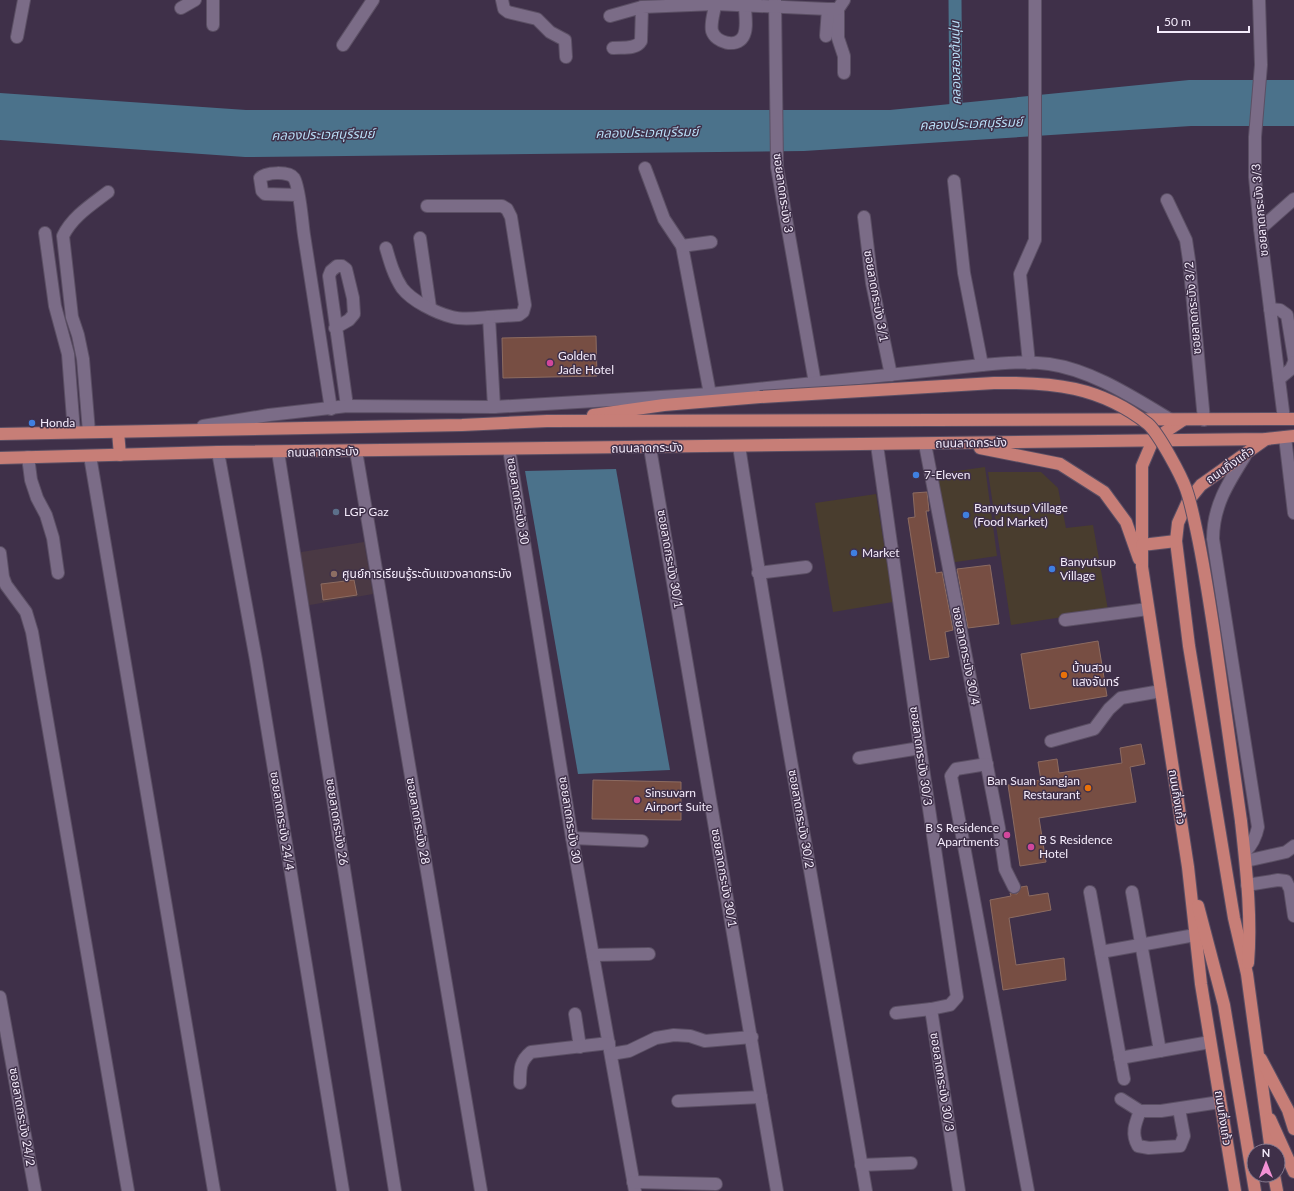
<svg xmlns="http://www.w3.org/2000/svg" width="1294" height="1191" viewBox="0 0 1294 1191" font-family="Lato,'Noto Sans Thai',sans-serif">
	<rect width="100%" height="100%" fill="#3f3049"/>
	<g fill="#493d2e">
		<polygon points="985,467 997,556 949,563 936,474"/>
		<polygon points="988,472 1041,472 1058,488 1066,528 1093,525 1108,610 1011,625"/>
		<polygon points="876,494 893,602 833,612 815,503"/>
	</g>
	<polygon fill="#4a3944" points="364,542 373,594 304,606 295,553"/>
	<g fill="#4b728b">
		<polygon points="1189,80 1294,80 1294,126 1191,126 804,151 245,157 0,140 0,93 246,110 890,110"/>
		<polygon points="616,469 670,770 578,774 525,471"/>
	</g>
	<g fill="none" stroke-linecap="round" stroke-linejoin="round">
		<polyline stroke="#4b728b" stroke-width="13" points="955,0 956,120"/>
	</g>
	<g fill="#774e43" stroke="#8c6b61">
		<polygon points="596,336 597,376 503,378 502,338"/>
		<polygon points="927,492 929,511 926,511 936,573 942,572 953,630 945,632 949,657 930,660 908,518 915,517 913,493"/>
		<polygon points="990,565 999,624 968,628 957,569"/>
		<polygon points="354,580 357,595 323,600 321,584"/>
		<polygon points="1098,641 1107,696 1030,709 1021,654"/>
		<polygon points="1141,744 1145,764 1130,767 1136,802 1039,818 1046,862 1020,866 1008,785 1041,780 1038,762 1057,759 1059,773 1122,763 1120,748"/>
		<polygon points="593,780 681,782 681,820 592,819"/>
		<polygon points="1027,886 1029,896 1048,893 1051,910 1009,918 1016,965 1064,958 1066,980 1003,990 990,900 1011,896 1010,893 1017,894 1021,887"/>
	</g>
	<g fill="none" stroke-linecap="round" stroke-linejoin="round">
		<g stroke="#5b4f64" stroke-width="14">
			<g id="minor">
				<polyline points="502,0 504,9 508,12 537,19 550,32 565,40 566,57"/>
				<path d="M716,0C715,10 710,22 712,31C716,43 736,48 743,37C748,29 745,15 745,6"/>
				<polyline points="775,0 777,167 815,383"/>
				<polyline points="1259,0 1261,65 1255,137 1255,177 1260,229 1284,419"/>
				<polyline points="181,8 195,0"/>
				<polyline points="838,9 838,38 844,56 844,73"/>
				<polyline points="610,16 642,7"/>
				<polyline points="213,25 213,0"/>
				<polyline points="826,36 828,9"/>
				<polyline points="17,37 24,0"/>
				<polyline points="343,45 373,0"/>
				<path d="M613,48C622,47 636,50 641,41L642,7L715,4L828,9H838L844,0"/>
				<polyline points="645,168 664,219 682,246 710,394"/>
				<polyline points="954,181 964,273 982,365"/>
				<path d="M298,195L265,194L262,191L260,178C265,172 289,171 294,178C300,188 302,222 304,235C313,293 322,351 331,409"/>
				<polyline points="1167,200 1186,240 1189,260 1204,420"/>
				<polyline points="427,206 502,206 507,209 511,217 525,305 523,312 519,315 489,317 494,407"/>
				<polyline points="864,217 872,283 891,375"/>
				<polyline points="1260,229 1294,199"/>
				<polyline points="45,233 55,306 68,354 74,432"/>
				<polyline points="420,238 430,307"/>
				<polyline points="682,246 711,242"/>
				<path d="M386,248C390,262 394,276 402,288C412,301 436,313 452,317C463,320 477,318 489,317"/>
				<polyline points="1270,309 1280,310 1287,315 1294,358"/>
				<polyline points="335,328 349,320 354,314 353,298 346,269 342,266 337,266 331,271 329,276 347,406"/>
				<polyline points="1029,363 1020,274 1035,240 1035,0"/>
				<polyline points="1279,379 1291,369 1294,362"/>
				<path d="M203,426L269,415L347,406L494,407L710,394L982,365C1004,363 1027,361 1049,364C1092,370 1134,398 1171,420"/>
				<path d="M89,432L83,359L78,335L72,317L63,236C72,217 91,205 108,192"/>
				<polyline points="1285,437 1294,513"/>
				<polyline points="925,444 999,828 1005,869 1014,887"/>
				<polyline points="877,445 920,748 957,997 950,1005 931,1009 959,1191"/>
				<path d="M739,446C777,695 824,943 866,1191"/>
				<polyline points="650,448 777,1191"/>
				<polyline points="509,449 572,838 635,1191"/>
				<polyline points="356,451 481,1191"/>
				<polyline points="218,452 256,660 343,1191"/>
				<polyline points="278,452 395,1191"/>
				<polyline points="90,456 214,1191"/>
				<path d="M1245,456C1228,483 1213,506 1213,539L1258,827C1256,837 1252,845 1245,852"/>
				<polyline points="28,457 31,480 37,498 46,515 53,538 58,573"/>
				<polyline points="0,553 3,577 6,585 26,612 32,632 128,1191"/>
				<polyline points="758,573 806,567"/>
				<polyline points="1065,620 1148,609"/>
				<polyline points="1051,741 1094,729 1109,709 1121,698 1161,691"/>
				<polyline points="859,758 920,748"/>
				<polyline points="987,764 956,769 951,776 1028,1191"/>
				<polyline points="572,838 642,841"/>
				<polyline points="1246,861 1286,852 1294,846"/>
				<polyline points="1247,885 1278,880 1286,881 1290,889 1294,916"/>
				<polyline points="1090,892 1124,1079"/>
				<polyline points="1132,892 1160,1051"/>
				<polyline points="1101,952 1195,935"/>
				<polyline points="593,955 649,954"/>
				<polyline points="0,997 35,1191"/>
				<polyline points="896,1013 931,1009"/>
				<polyline points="575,1014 580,1047"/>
				<polyline points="611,1054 629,1051 656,1038 674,1035 690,1036 705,1041 752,1037"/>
				<polyline points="1120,1058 1210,1042"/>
				<path d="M520,1083C520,1069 520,1061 531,1052L609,1043"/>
				<polyline points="1121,1099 1140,1111 1161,1111 1220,1102"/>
				<polyline points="678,1101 761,1097"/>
				<path d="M1140,1111C1135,1124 1131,1134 1138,1146L1149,1148L1180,1146L1184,1136L1179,1109"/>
				<polyline points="861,1165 911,1163"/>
				<polyline points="633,1182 716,1184"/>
			</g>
		</g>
		<g stroke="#5b4f64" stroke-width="14">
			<g id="major">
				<polyline points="593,415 664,405 760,397"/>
				<polyline points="1183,420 1153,440 1142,466 1142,567 1188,867 1201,984 1235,1191"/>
				<polyline points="118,432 120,455"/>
				<polyline points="0,434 462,425 547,421 1294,419"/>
				<polyline points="1266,439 1201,485 1188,501 1178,523 1176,541 1189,646 1234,918 1247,974 1271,1151"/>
				<polyline points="980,448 1060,464 1104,492 1126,522 1139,559"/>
				<polyline points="0,458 218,452 1266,439 1294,436"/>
				<polyline points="1142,545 1176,541"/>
				<path d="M1241,821C1246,868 1252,915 1248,963"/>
				<polyline points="1198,906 1224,1005 1255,1191"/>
				<polyline points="1261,1059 1288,1110 1294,1129"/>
				<polyline points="1270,1119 1294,1172"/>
				<polyline points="1274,1175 1277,1191"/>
			</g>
		</g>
		<use href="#minor" stroke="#7b6c87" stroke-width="12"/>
		<use href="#major" stroke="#c77e77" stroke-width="12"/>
		<g stroke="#5b4f64" stroke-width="14" stroke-linecap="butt">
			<path id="major-bridge" d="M760,397L994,383C1052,382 1100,386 1148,424C1159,434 1181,475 1186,489C1191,503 1194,519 1197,533C1204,566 1209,599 1214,632C1223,695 1232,758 1241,821"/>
		</g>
		<use href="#major-bridge" stroke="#c77e77" stroke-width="12"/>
	</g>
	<g fill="#d1479c" stroke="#3f3049" stroke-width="1.5">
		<circle cx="550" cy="363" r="4"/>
		<circle cx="637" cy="800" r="4"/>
		<circle cx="1007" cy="835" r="4"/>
		<circle cx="1031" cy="847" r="4"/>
	</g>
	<g fill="#3f7fe0" stroke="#3f3049" stroke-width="1.5">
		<circle cx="32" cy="423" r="4"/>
		<circle cx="916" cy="475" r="4"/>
		<circle cx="966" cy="515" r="4"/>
		<circle cx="854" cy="553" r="4"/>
		<circle cx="1052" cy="569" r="4"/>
	</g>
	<circle fill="#5c6f8a" stroke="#3f3049" stroke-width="1.5" cx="336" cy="512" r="4"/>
	<circle fill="#8d6e63" stroke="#3f3049" stroke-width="1.5" cx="334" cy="574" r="4"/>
	<g fill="#e8710a" stroke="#3f3049" stroke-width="1.5">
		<circle cx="1064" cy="675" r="4"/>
		<circle cx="1088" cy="788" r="4"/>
	</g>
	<g text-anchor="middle" stroke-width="3" stroke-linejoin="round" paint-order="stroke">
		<g font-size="12" fill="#f4ebfb" stroke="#3f3049">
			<text transform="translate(783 193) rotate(82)" y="4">ซอยลาดกระบัง 3</text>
			<text transform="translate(1260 210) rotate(-95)" y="4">ซอยลาดกระบัง 3/3</text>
			<text transform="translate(876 296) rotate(80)" y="4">ซอยลาดกระบัง 3/1</text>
			<text transform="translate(1193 308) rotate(-95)" y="4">ซอยลาดกระบัง 3/2</text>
			<text transform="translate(971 443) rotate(-1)" y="4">ถนนลาดกระบัง</text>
			<text transform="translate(647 448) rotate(-1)" y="4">ถนนลาดกระบัง</text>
			<text transform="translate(323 452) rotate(-1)" y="4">ถนนลาดกระบัง</text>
			<text transform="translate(1230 465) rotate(-35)" y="4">ถนนกิ่งแก้ว</text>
			<text transform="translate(518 501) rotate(81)" y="4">ซอยลาดกระบัง 30</text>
			<text transform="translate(670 559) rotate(80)" y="4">ซอยลาดกระบัง 30/1</text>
			<text transform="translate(966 656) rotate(79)" y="4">ซอยลาดกระบัง 30/4</text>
			<text transform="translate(921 756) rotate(82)" y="4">ซอยลาดกระบัง 30/3</text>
			<text transform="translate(1177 797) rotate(81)" y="4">ถนนกิ่งแก้ว</text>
			<text transform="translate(801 819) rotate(80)" y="4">ซอยลาดกระบัง 30/2</text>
			<text transform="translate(570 820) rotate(81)" y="4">ซอยลาดกระบัง 30</text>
			<text transform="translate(282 821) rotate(81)" y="4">ซอยลาดกระบัง 24/4</text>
			<text transform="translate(418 821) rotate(80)" y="4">ซอยลาดกระบัง 28</text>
			<text transform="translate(337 822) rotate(81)" y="4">ซอยลาดกระบัง 26</text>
			<text transform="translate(724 878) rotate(80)" y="4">ซอยลาดกระบัง 30/1</text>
			<text transform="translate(942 1082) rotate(81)" y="4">ซอยลาดกระบัง 30/3</text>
			<text transform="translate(22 1117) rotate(80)" y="4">ซอยลาดกระบัง 24/2</text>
			<text transform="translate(1223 1118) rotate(81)" y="4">ถนนกิ่งแก้ว</text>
		</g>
		<g font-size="12" fill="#f4ebfb" stroke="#3f3049" text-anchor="start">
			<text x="558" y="360">Golden<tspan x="558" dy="14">Jade Hotel</tspan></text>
			<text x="40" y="427">Honda</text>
			<text x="924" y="479">7-Eleven</text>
			<text x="974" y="512">Banyutsup Village<tspan x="974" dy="14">(Food Market)</tspan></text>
			<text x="344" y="516">LGP Gaz</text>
			<text x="862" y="557">Market</text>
			<text x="1060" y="566">Banyutsup<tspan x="1060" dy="14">Village</tspan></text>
			<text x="342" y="578">ศูนย์การเรียนรู้ระดับแขวงลาดกระบัง</text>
			<text x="1072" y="672">บ้านสวน<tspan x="1072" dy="14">แสงจันทร์</tspan></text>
			<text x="1080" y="785" text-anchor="end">Ban Suan Sangjan<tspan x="1080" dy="14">Restaurant</tspan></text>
			<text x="645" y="797">Sinsuvarn<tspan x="645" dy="14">Airport Suite</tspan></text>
			<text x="999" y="832" text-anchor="end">B S Residence<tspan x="999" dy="14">Apartments</tspan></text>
			<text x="1039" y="844">B S Residence<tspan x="1039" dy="14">Hotel</tspan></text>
		</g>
		<g font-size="13" font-style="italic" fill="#b9dff8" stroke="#3f3049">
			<text transform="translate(955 63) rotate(-91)" y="5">คลองสองต้นนุ่น</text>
			<text transform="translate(971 123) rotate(-2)" y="5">คลองประเวศบุรีรมย์</text>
			<text transform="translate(647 132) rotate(-1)" y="5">คลองประเวศบุรีรมย์</text>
			<text transform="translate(323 134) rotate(-1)" y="5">คลองประเวศบุรีรมย์</text>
		</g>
	</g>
	<g transform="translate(1266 1163)"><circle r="19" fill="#3f3049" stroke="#877b90"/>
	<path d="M0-3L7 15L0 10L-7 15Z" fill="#f391d5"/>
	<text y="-6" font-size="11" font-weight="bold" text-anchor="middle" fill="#f4ebfb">N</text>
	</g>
	<path d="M1158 26v6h91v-6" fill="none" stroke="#f4ebfb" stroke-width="2"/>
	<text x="1164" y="26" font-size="12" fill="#f4ebfb" stroke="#3f3049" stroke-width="3" paint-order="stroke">50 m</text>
</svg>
